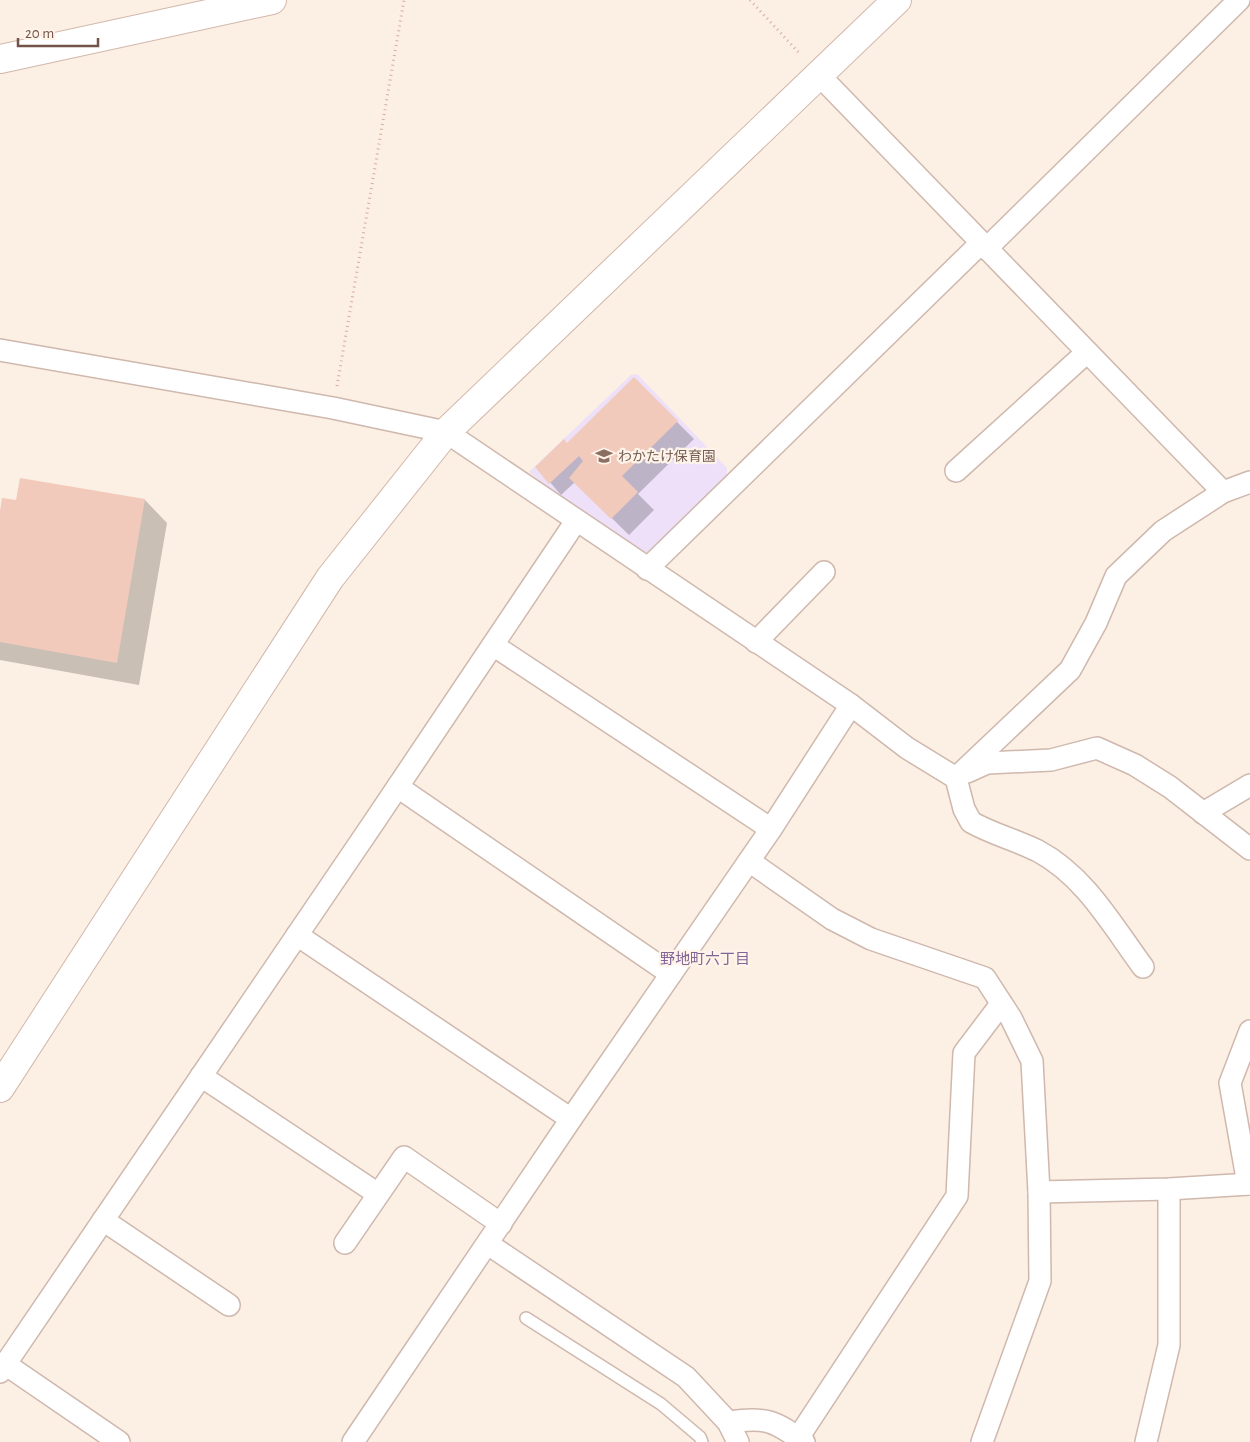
<svg xmlns="http://www.w3.org/2000/svg" width="1250" height="1442" viewBox="0 0 1250 1442" font-family="'Alegreya Sans','Noto Sans JP',sans-serif">
	<rect width="100%" height="100%" fill="#fcefe3"/>
	<polygon fill="#ede0f8" points="637,374 727,468 727,476 650,552 640,552 578,511 529,472 631,375"/>
	<g fill="#0003">
		<polygon points="634,379 694,439 638,494 654,510 629,535 575,482 561,495 537,467 567,444"/>
		<polygon points="21,479 145,500 167,523 139,685 0,660 0,518 17,502"/>
	</g>
	<g fill="#f1cabb">
		<polygon points="634,377 678,421 622,476 638,492 611,519 569,478 583,461 579,456 549,484 535,467 564,439 567,443"/>
		<polygon points="20,478 145,499 117,663 0,642 0,511 2,498 16,500"/>
	</g>
	<g fill="none" stroke-linecap="round" stroke-linejoin="round">
		<g stroke="#cfb8ad" stroke-width="14">
			<polyline id="lane" points="526,1318 661,1404 700,1437 702,1442"/>
		</g>
		<g stroke="#cfb8ad" stroke-width="24">
			<g id="street">
				<polyline points="819,75 1223,492"/>
				<polyline points="986,249 1239,0"/>
				<path d="M0,350L333,408L446,432L851,705L907,748L956,778L964,809L971,822C992,834 1016,840 1038,851C1085,876 1112,925 1143,967"/>
				<polyline points="956,471 1086,353"/>
				<polyline points="647,569 981,243"/>
				<polyline points="756,642 824,572"/>
				<polyline points="493,645 771,829"/>
				<polyline points="967,772 987,763 1051,760 1097,748 1135,765 1170,787 1250,849"/>
				<polyline points="956,778 1070,670 1096,623 1116,576 1163,531 1223,492 1250,482"/>
				<polyline points="398,787 671,974"/>
				<polyline points="1203,813 1250,785"/>
				<polyline points="749,861 832,919 871,939 985,978 1011,1018 1032,1061 1039,1192 1040,1281 982,1442"/>
				<polyline points="297,935 571,1119"/>
				<polyline points="201,1076 378,1194"/>
				<polyline points="1248,1184 1230,1083 1250,1031"/>
				<polyline points="1039,1192 1169,1189 1250,1184"/>
				<polyline points="103,1220 229,1305"/>
				<polyline points="345,1243 404,1157 501,1224"/>
				<polyline points="488,1244 686,1377 728,1422 738,1442"/>
				<polyline points="5,1364 119,1442"/>
				<polyline points="0,1372 374,822 576,521"/>
				<path d="M728,1422C767,1417 773,1420 804,1442"/>
				<polyline points="798,1438 957,1196 964,1053 1001,1004"/>
				<polyline points="353,1442 571,1119 771,829 851,705"/>
				<polyline points="1146,1442 1169,1345 1169,1189"/>
			</g>
		</g>
		<g stroke="#d2b7aa" stroke-width="30">
			<g id="secondary">
				<polyline points="0,59 272,0"/>
				<polyline points="0,1088 330,578 446,432 897,0"/>
			</g>
		</g>
		<g stroke="#d6ae9f" stroke-width="3" stroke-dasharray="1 4" stroke-linecap="butt">
			<polyline points="750,0 800,54"/>
			<polyline points="337,386 404,0"/>
		</g>
		<use href="#lane" stroke="#fff" stroke-width="11"/>
		<use href="#street" stroke="#fff" stroke-width="21"/>
		<use href="#secondary" stroke="#fff" stroke-width="28"/>
	</g>
	<defs>
		<g id="school-bare" transform="scale(1.35)"><path d="M0-5L7-2L0 1L-7-2ZM-4 1L0 2.5L4 1V4Q0 6-4 4Z" fill="#8d6e63" stroke="#fff4ea" stroke-width="2.5" paint-order="stroke"/></g>
	</defs>
	<g fill-rule="evenodd">
		<use href="#school-bare" x="604" y="456"/>
	</g>
	<g text-anchor="middle" stroke-width="4.5" stroke-linejoin="round" paint-order="stroke">
		<g font-size="14" fill="#785e54" stroke="#fff4ea" text-anchor="start">
			<text x="618" y="461">わかたけ保育園</text>
		</g>
		<g font-size="15" fill="#806597" stroke="#fff4ea">
			<text x="705" y="964">野地町六丁目</text>
		</g>
	</g>
	<path d="M18 38v8h80v-8" fill="none" stroke="#74544a" stroke-width="2.5"/>
	<text x="25" y="38" font-size="15" fill="#74544a" stroke="#fff4ea" stroke-width="4" paint-order="stroke">20 m</text>
</svg>
